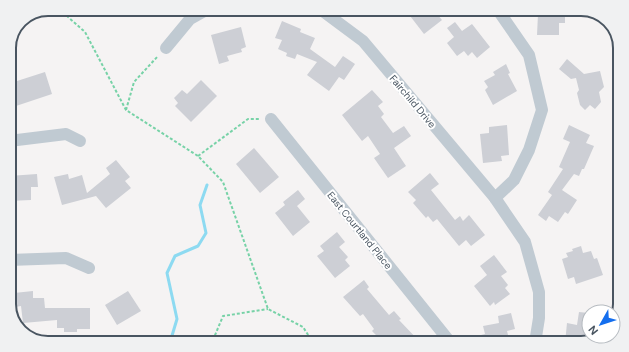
<svg xmlns="http://www.w3.org/2000/svg" width="629" height="352" viewBox="0 0 629 352" font-family="'DM Sans',sans-serif">
	<rect width="100%" height="100%" fill="#f5f3f3"/>
	<g fill="none" stroke-linecap="round" stroke-linejoin="round">
		<polyline stroke="#8ddaf1" stroke-width="3" points="171,339 177,319 167,273 175,256 198,246 206,233 200,205 207,185"/>
	</g>
	<g fill="#cdcfd5">
		<polygon points="407,12 436,13 442,20 424,34"/>
		<polygon points="538,14 565,14 565,23 559,23 559,35 537,35"/>
		<polygon points="282,21 301,29 300,32 315,38 310,49 335,67 343,56 355,64 344,80 339,77 329,91 307,75 317,62 297,54 295,59 286,56 287,53 278,49 282,40 275,38"/>
		<polygon points="455,22 462,31 472,24 490,47 477,58 472,52 468,56 464,51 457,56 447,43 454,37 447,28"/>
		<polygon points="241,27 246,47 241,49 242,52 227,56 229,61 219,64 211,35"/>
		<polygon points="567,59 584,74 600,71 604,87 599,92 601,102 595,109 590,105 585,110 580,105 577,93 579,90 576,78 571,79 559,69"/>
		<polygon points="9,61 11,61 17,81 45,72 52,94 16,106 9,85"/>
		<polygon points="506,64 510,73 508,74 517,91 493,105 485,90 488,87 484,81 495,75 493,72"/>
		<polygon points="201,80 217,96 191,122 175,106 178,103 174,98 182,90 187,94"/>
		<polygon points="372,90 383,102 378,106 384,114 381,117 393,133 404,126 411,136 394,148 406,166 388,178 374,158 380,154 368,136 362,141 342,115"/>
		<polygon points="507,125 509,155 501,156 502,161 483,163 480,134 489,133 489,127"/>
		<polygon points="569,125 590,135 586,143 594,146 584,169 582,169 579,176 574,174 562,190 577,200 568,214 565,212 558,222 549,216 546,221 538,215 552,195 548,192 563,169 559,167 570,142 563,139"/>
		<polygon points="254,148 279,177 260,193 236,164"/>
		<polygon points="116,160 130,177 125,181 131,188 106,208 96,196 62,205 54,177 68,174 69,179 82,175 87,193 110,174 106,168"/>
		<polygon points="430,173 439,184 431,190 455,220 460,216 463,221 469,215 485,235 471,246 466,240 459,246 437,219 433,222 428,216 426,218 413,203 416,200 408,192"/>
		<polygon points="37,174 38,187 31,187 31,200 9,201 9,176"/>
		<polygon points="298,190 305,199 297,206 310,222 293,236 275,213 285,205 283,202"/>
		<polygon points="337,232 345,242 339,247 348,257 345,260 350,266 335,278 317,256 324,251 320,246"/>
		<polygon points="581,246 583,253 591,251 594,259 597,258 603,275 576,284 574,277 568,279 562,259 568,257 566,253 573,251 572,249"/>
		<polygon points="494,255 507,272 501,276 508,285 505,288 510,294 495,305 494,302 490,306 474,286 487,275 480,266"/>
		<polygon points="364,280 369,287 367,289 389,315 394,311 401,319 399,320 419,341 382,341 372,331 374,329 363,314 360,316 343,297"/>
		<polygon points="33,291 33,298 44,298 45,308 90,308 90,329 77,329 77,332 64,332 64,328 57,328 57,320 23,323 21,306 15,307 14,293"/>
		<polygon points="128,291 141,311 117,325 105,305"/>
		<polygon points="579,312 589,313 589,341 581,343 565,343 567,323 577,325"/>
		<polygon points="511,313 515,329 507,331 509,339 502,341 503,342 466,342 465,339 485,334 483,326 499,323 498,316"/>
	</g>
	<g fill="none" stroke-linecap="round" stroke-linejoin="round">
		<g stroke="#77d2a7" stroke-width="2" stroke-dasharray="3 2" stroke-linecap="butt">
			<polyline points="59,9 85,32 126,110 198,156 223,182 268,309 303,327 312,341"/>
			<polyline points="126,110 134,82 158,56"/>
			<polyline points="198,156 248,119 260,119"/>
			<polyline points="213,340 223,316 268,309"/>
		</g>
		<g stroke="#c0cad2" stroke-width="12">
			<polyline points="324,12 363,41 495,198 525,242 539,292 539,318 535,343"/>
			<polyline points="166,48 190,19 206,10"/>
			<polyline points="271,119 450,342"/>
			<polyline points="9,141 66,134 80,141"/>
			<polyline points="495,198 514,180 529,150 542,110 529,55 500,13"/>
			<polyline points="9,260 66,258 89,268"/>
		</g>
	</g>
	<g text-anchor="middle" stroke-width="4" stroke-linejoin="round" paint-order="stroke">
		<g font-size="10" fill="#495561" stroke="#fff">
			<text transform="translate(413 101) rotate(50)" y="4">Fairchild Drive</text>
			<text transform="translate(360 230) rotate(51)" y="4">East Courtland Place</text>
		</g>
	</g>
	<path d="M0 0H629V352H0ZM48 16H581A32 32 0 0 1 613 48V304A32 32 0 0 1 581 336H48A32 32 0 0 1 16 304V48A32 32 0 0 1 48 16Z" fill="#f0f1f2" fill-rule="evenodd"/>
	<path fill="none" stroke="#495561" stroke-width="2" d="M48 16H581A32 32 0 0 1 613 48V304A32 32 0 0 1 581 336H48A32 32 0 0 1 16 304V48A32 32 0 0 1 48 16Z"/>
	<g transform="translate(601 324) rotate(231)"><circle r="19" fill="#ffffff" stroke="#b6bbc0"/>
	<path d="M0-3L7 15L0 10L-7 15Z" fill="#146eee"/>
	<text y="-6" font-size="11" font-weight="bold" text-anchor="middle" fill="#495561">N</text>
	</g>
</svg>
